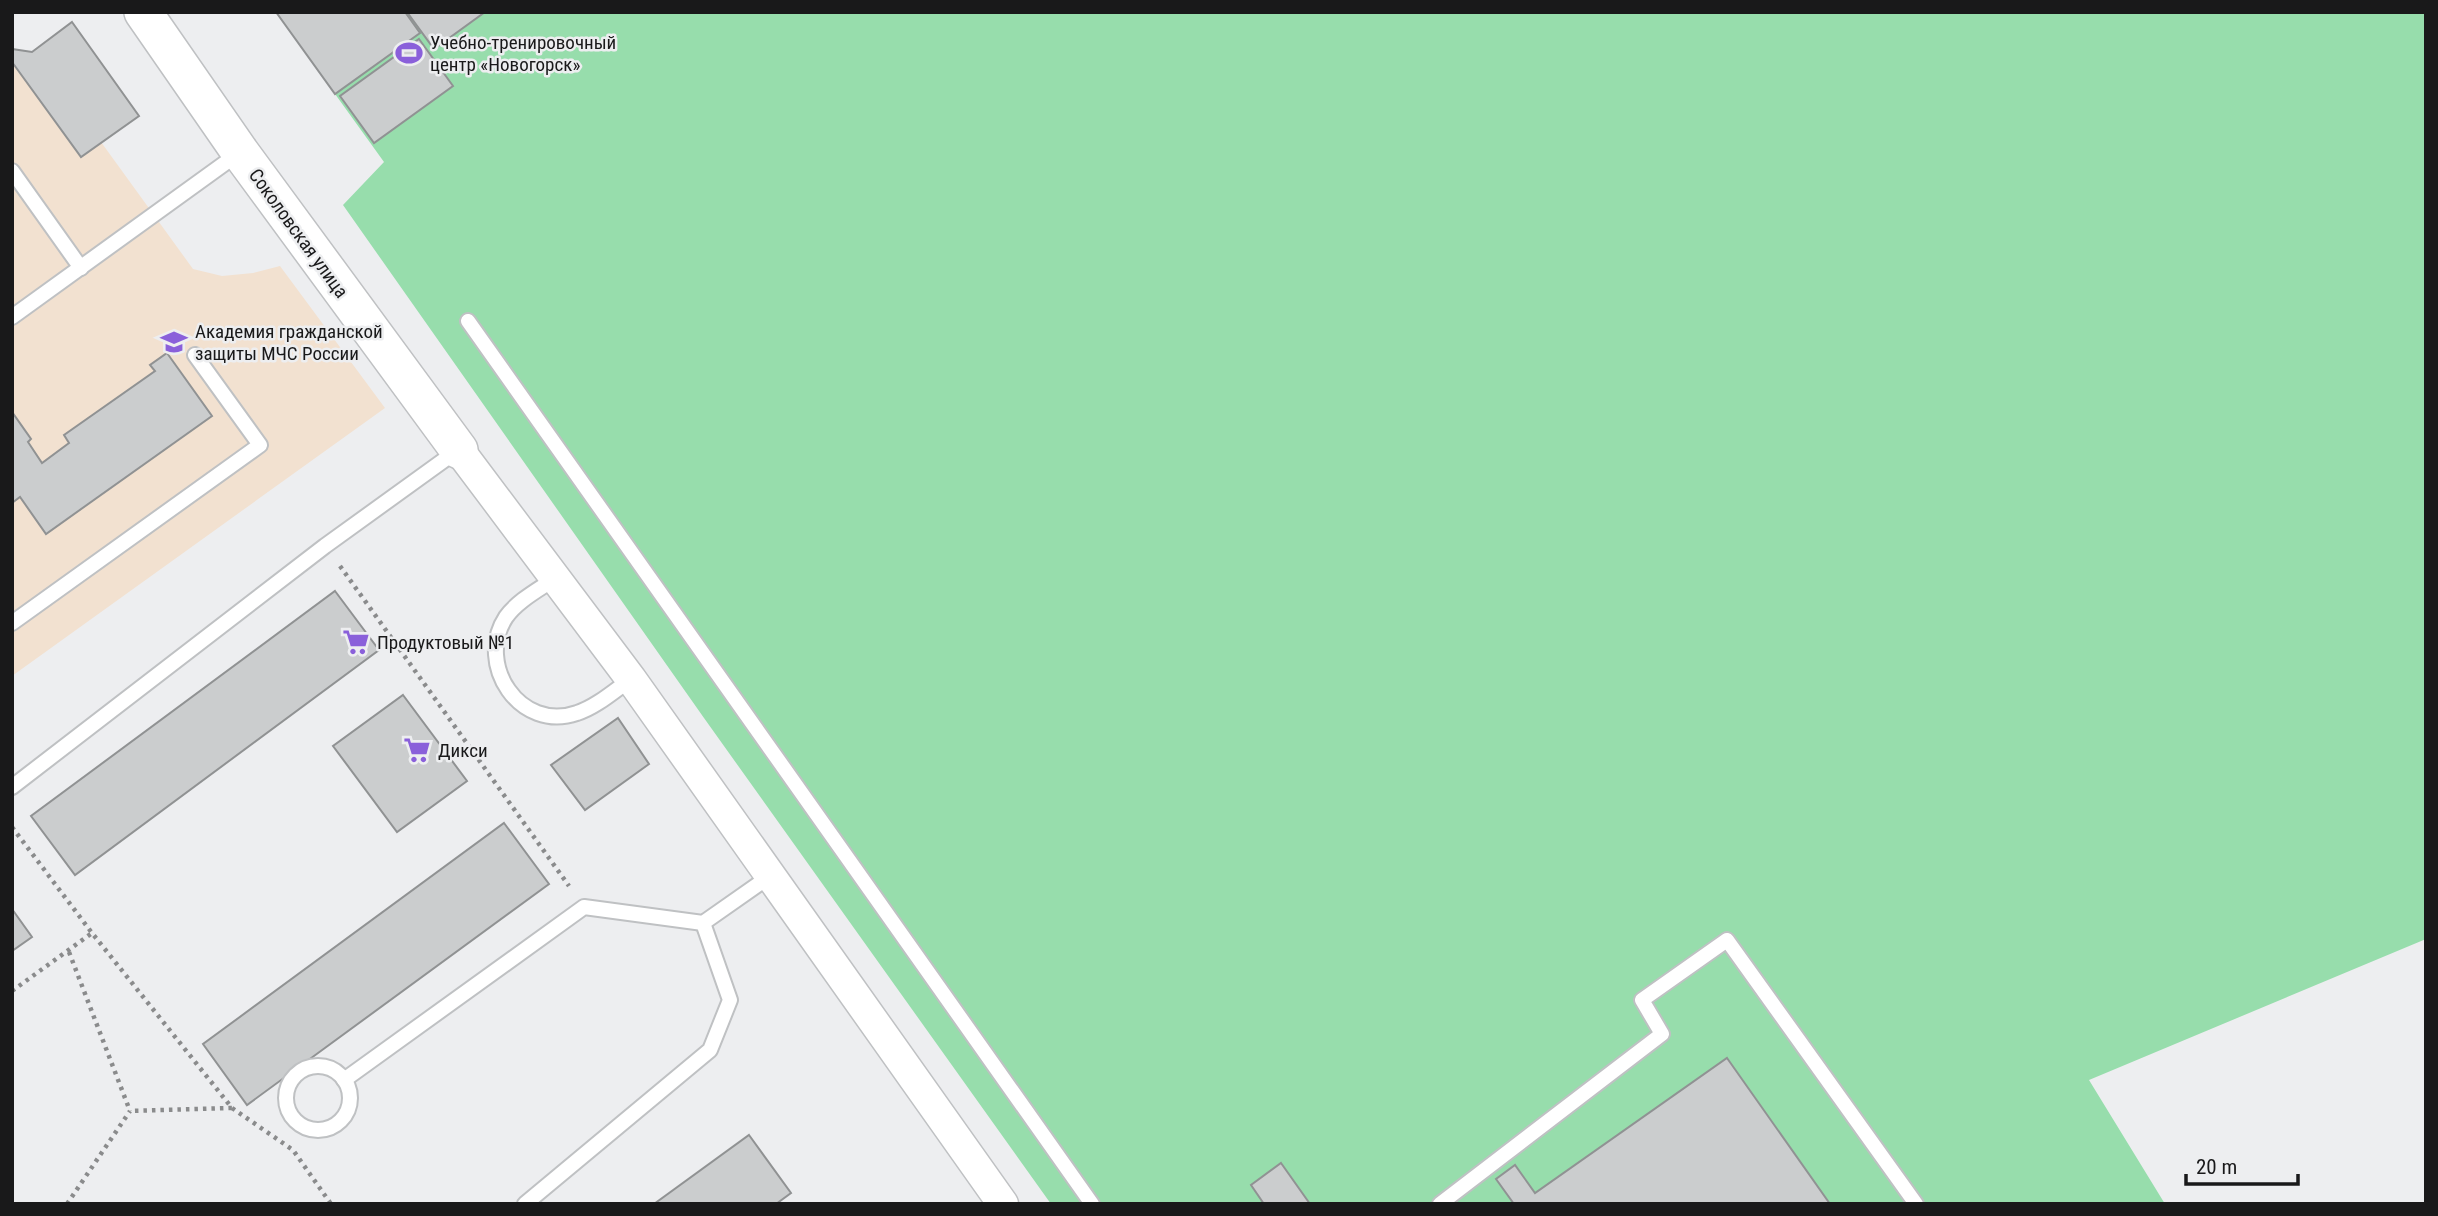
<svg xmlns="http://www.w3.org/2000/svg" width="2438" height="1216" viewBox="0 0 2438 1216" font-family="'Roboto Condensed',sans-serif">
	<rect width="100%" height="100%" fill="#edeef0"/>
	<polygon fill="#f2e1d0" points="72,22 139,116 101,142 193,269 222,276 253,273 280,266 385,408 12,676 12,49 32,52"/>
	<polygon fill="#97ddac" points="276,12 2426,12 2426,939 2089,1080 2165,1204 1051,1204 704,718 343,205 384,162"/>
	<g fill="#cbcdce" stroke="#909293" stroke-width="2">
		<polygon points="276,12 405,12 420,33 335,94"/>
		<polygon points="407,12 485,12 434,49"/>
		<polygon points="72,22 139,116 81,157 12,62 12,49 32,52"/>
		<polygon points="419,39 453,86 374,143 340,96"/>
		<polygon points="167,353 212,416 46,534 20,497 12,503 12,412 31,439 28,442 42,463 69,443 64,435 155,371 150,365"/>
		<polygon points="335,591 379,650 75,875 31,816"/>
		<polygon points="403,695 467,781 397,832 333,746"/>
		<polygon points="618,718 649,764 585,810 551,765"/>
		<polygon points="504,823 549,884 247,1105 203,1044"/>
		<polygon points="12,909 32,937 12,951"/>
		<polygon points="1727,1058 1830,1204 1514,1204 1496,1179 1515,1165 1535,1193"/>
		<polygon points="749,1135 791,1193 776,1204 654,1204"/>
		<polygon points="1281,1163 1310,1204 1264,1204 1251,1185"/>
	</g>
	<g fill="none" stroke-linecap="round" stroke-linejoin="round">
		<g stroke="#bfc1c3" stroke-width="18">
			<g id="service">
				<polyline points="12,171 81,268"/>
				<polyline points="12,317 239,153"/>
				<polyline points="468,321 1092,1204"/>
				<path d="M557,577C540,589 518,600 506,617C475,664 520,733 577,713C596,707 614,691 631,679"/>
				<polyline points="12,623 260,445 195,355"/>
				<polyline points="12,787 325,546 458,450"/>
				<circle cx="318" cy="1098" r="32"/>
				<polyline points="344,1080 584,907 703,923 770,876"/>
				<polyline points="525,1204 710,1050 730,1000 703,923"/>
				<polyline points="1440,1204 1662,1034 1642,1000 1727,940 1916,1204"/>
			</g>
		</g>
		<g stroke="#bfc1c3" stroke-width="33">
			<polyline id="minor" points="459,450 631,679 1003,1204"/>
		</g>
		<g stroke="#bfc1c3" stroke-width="40">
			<polyline id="tertiary" points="143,12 240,152 459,450"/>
		</g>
		<g stroke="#8a8b8c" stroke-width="4.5" stroke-dasharray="3.5 5" stroke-linecap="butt">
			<polyline points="340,566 569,886"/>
			<polyline points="12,827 92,933 232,1108 130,1111"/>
			<polyline points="69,952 130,1111"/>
			<polyline points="12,991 92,933"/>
			<polyline points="232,1108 293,1150 331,1204"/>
			<polyline points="67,1204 130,1111"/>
		</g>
		<use href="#service" stroke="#fff" stroke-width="14"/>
		<use href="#minor" stroke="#fff" stroke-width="30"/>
		<use href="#tertiary" stroke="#fff" stroke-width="37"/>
	</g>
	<defs>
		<g id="stadium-bare" transform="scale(2.1)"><path d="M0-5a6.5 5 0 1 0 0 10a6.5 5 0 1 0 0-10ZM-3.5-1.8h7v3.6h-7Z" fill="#8a60da" stroke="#edeef0" stroke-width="2.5" paint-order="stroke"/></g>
		<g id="university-bare" transform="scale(2.1)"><path d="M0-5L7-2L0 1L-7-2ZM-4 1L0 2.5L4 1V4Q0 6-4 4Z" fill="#8a60da" stroke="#edeef0" stroke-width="2.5" paint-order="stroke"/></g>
		<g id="supermarket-bare" transform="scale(2.1)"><path d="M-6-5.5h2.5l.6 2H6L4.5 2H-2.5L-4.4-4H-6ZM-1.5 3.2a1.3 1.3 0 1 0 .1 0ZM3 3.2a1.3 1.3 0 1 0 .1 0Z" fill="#8a60da" stroke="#edeef0" stroke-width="2.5" paint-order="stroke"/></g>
	</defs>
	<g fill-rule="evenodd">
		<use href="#stadium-bare" x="409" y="53"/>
		<use href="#university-bare" x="174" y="342"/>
		<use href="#supermarket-bare" x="356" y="642"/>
		<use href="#supermarket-bare" x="417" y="750"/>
	</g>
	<g text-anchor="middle" stroke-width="5" stroke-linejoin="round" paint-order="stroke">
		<g font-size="19" fill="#19191a" stroke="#edeef0" text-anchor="start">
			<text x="430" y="49">Учебно-тренировочный<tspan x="430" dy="22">центр «Новогорск»</tspan></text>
			<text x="195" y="338">Академия гражданской<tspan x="195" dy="22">защиты МЧС России</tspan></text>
			<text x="377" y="649">Продуктовый №1</text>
			<text x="438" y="757">Дикси</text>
		</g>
		<g font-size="19" fill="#19191a" stroke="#edeef0">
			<text transform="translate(299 233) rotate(54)" y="7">Соколовская улица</text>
		</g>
	</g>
	<rect width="2438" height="1216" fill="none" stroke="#19191a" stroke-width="28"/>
	<path d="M2186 1174v10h112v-10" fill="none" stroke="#19191a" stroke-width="3.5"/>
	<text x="2196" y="1174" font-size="21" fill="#19191a" stroke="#edeef0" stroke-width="5" paint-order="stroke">20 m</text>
</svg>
